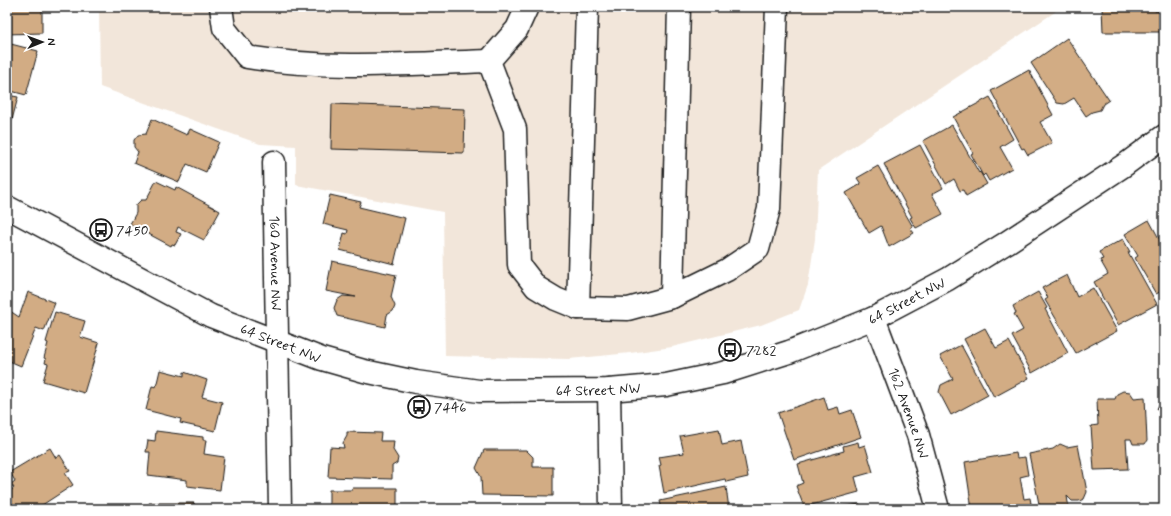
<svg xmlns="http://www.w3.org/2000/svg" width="1171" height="516" viewBox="0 0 1171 516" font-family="Mynerve,sans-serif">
	<rect width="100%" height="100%" fill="#fff"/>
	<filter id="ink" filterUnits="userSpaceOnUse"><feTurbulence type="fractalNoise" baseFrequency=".025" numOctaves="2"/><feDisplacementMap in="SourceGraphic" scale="8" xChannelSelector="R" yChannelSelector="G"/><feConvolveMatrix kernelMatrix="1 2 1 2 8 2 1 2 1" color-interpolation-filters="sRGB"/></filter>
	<g filter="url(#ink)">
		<polygon fill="#f2e6da" points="99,7 1058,7 1055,12 818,170 815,239 808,285 799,310 761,325 672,347 630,353 569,359 445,356 443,212 296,185 296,146 260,144 100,87"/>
		<g fill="#d2ac84" stroke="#1c1c1c">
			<polygon points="7,7 42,7 42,33 7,34"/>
			<polygon points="1102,7 1155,7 1155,11 1164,11 1164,32 1103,32"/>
			<polygon points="1067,38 1109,100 1103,104 1100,110 1092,112 1086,116 1074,98 1064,104 1057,103 1031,63"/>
			<polygon points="7,43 38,51 26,95 7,90"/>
			<polygon points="1029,70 1053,115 1040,122 1052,143 1028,155 1024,148 1022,149 991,91"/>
			<polygon points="7,95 18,97 7,139"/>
			<polygon points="990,97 1013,139 1000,147 1012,168 989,181 985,174 983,176 971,154 973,153 953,117"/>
			<polygon points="332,104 465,109 464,153 331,149"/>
			<polygon points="152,119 187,135 190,129 219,142 206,172 187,164 179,182 134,163 138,152 134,147 134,140 138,135 146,134"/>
			<polygon points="952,125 979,173 980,172 987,184 966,196 963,190 960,191 954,179 946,184 923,141"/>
			<polygon points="920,145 943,188 932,194 943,214 916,228 910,218 912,217 884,164"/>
			<polygon points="878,166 913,227 910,228 914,233 889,247 881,226 869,233 846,193 861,184 857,178"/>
			<polygon points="156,181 175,190 176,187 220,211 204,240 178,227 176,232 181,234 175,245 172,244 171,246 130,224 136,213 136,205 141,200 146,200"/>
			<polygon points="330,195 361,202 359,207 405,218 394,264 340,250 344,233 347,234 348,230 323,224"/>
			<polygon points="1149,220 1162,244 1164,239 1164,290 1156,294 1135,258 1138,256 1125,234"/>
			<polygon points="1123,239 1130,252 1128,252 1157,304 1118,325 1094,282 1108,274 1100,260 1103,259 1099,252"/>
			<polygon points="332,261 396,275 391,297 395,306 393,311 387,315 385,327 337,316 334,308 337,300 343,296 356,297 326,291"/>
			<polygon points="1067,275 1077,297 1093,288 1117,331 1076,353 1045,300 1048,298 1042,288"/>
			<polygon points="28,292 55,303 44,331 36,328 21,366 7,360 7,309 19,317"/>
			<polygon points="1038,292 1047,308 1045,309 1068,353 1032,373 1012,336 1023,330 1014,314 1016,313 1013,306"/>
			<polygon points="55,312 85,321 80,337 99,343 84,393 43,381 48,364 45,363 46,359 44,358 48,343 46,342"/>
			<polygon points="985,328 996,348 1009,341 1029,378 994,397 964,339"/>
			<polygon points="961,345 988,395 951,415 939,392 941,385 953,379 940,356"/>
			<polygon points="160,370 184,376 184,372 207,380 202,397 222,402 215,431 180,423 181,419 146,410 152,386 156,387"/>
			<polygon points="1123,391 1130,392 1134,398 1145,397 1147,441 1145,444 1133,444 1131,439 1126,439 1128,469 1094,470 1091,426 1098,425 1097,399 1115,399 1117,394"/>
			<polygon points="1164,394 1164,413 1157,409"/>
			<polygon points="824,397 828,410 838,407 840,414 852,410 861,437 794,460 778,413"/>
			<polygon points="719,429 722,445 741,441 748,477 726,482 725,479 664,493 659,466 661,465 659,457 684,453 680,436"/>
			<polygon points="156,431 203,437 203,440 206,440 204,454 224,457 220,490 187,486 187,480 148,475 150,452 146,452 148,440 155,441"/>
			<polygon points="347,432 381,433 380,441 394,441 393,450 398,458 397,463 392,466 392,479 328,477 330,447 344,448 343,443 347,436"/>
			<polygon points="858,442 859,447 865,445 873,472 855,477 859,492 804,507 796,486 803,483 798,464 844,451 843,446"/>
			<polygon points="1060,444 1067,447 1078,445 1087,492 1084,499 1079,501 1072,501 1067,496 1069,509 1040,509 1029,454 1053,449"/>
			<polygon points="50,448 56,458 60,455 70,471 65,473 73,485 36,509 7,509 7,493 14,488 11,484 15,481 10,472"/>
			<polygon points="484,450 526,450 533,457 533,467 553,467 553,496 482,495 481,477 476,468"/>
			<polygon points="1016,453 1017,458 1025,457 1028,475 1020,477 1024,499 1030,498 1032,509 972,509 965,462"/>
			<polygon points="726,487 729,509 662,509 660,501"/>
			<polygon points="352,488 397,488 397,509 329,509 329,490 352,490"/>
			<polygon points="149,503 194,503 195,509 149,509"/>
			<polygon points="860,504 861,509 830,509 840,507"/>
			<polygon points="531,507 554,509 479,509 479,508"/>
		</g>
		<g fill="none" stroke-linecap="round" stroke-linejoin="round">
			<g stroke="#1c1c1c" stroke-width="25">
				<g id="minor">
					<path d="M221,7L224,28L247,57C328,70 408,64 489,61"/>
					<polyline points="527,7 517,29 489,61 515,129 519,265 536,287 556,299 578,308 628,309 672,297 727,270 758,249 769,209 777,7"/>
					<path id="s1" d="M274,162L280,509"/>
					<path id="s2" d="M7,207L211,316L322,359L364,371L416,382L479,391L609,390L666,385L723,373L789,352L874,318L948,279L1006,243L1126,164L1164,136"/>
					<polyline points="672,297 679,7"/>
					<polyline points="578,308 587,7"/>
					<path id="s3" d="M874,318L918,435L938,509"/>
					<polyline points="609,390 611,509"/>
				</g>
			</g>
			<use href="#minor" stroke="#fff" stroke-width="22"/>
		</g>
	</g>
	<defs>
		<g id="bus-ring" transform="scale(1.15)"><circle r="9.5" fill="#fff" stroke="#1c1c1c" stroke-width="1.5"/><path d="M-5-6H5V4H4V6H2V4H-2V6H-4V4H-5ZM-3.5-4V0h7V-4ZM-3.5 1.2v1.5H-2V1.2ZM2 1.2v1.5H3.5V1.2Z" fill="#1c1c1c"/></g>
	</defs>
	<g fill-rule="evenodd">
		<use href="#bus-ring" x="101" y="230"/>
		<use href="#bus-ring" x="730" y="350"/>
		<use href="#bus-ring" x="419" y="407"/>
	</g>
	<g text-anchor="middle" stroke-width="4" stroke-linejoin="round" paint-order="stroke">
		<g font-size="14" fill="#1c1c1c" stroke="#fff" text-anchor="start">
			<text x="116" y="235">7450</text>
			<text x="746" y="355">7282</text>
			<text x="434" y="412">7446</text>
		</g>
		<g font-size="14" fill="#1c1c1c" stroke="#fff">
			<text dy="5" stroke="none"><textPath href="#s1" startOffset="101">160 Avenue NW</textPath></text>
			<text dy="5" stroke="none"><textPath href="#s2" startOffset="954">64 Street NW</textPath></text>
			<text dy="5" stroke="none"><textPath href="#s2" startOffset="306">64 Street NW</textPath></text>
			<text dy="5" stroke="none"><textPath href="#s2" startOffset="630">64 Street NW</textPath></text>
			<text dy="5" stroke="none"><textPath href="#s3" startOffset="101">162 Avenue NW</textPath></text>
		</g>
	</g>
	<rect width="1171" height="516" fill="none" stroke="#fff" stroke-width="24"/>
	<rect x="12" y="12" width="1147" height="492" fill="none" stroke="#1c1c1c" stroke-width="1.5" filter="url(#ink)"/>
	<g transform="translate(42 42) rotate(89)" stroke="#ffffff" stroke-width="3" paint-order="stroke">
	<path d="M0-3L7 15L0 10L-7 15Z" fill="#1c1c1c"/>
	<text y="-6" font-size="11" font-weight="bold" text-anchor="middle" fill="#1c1c1c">N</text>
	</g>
</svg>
